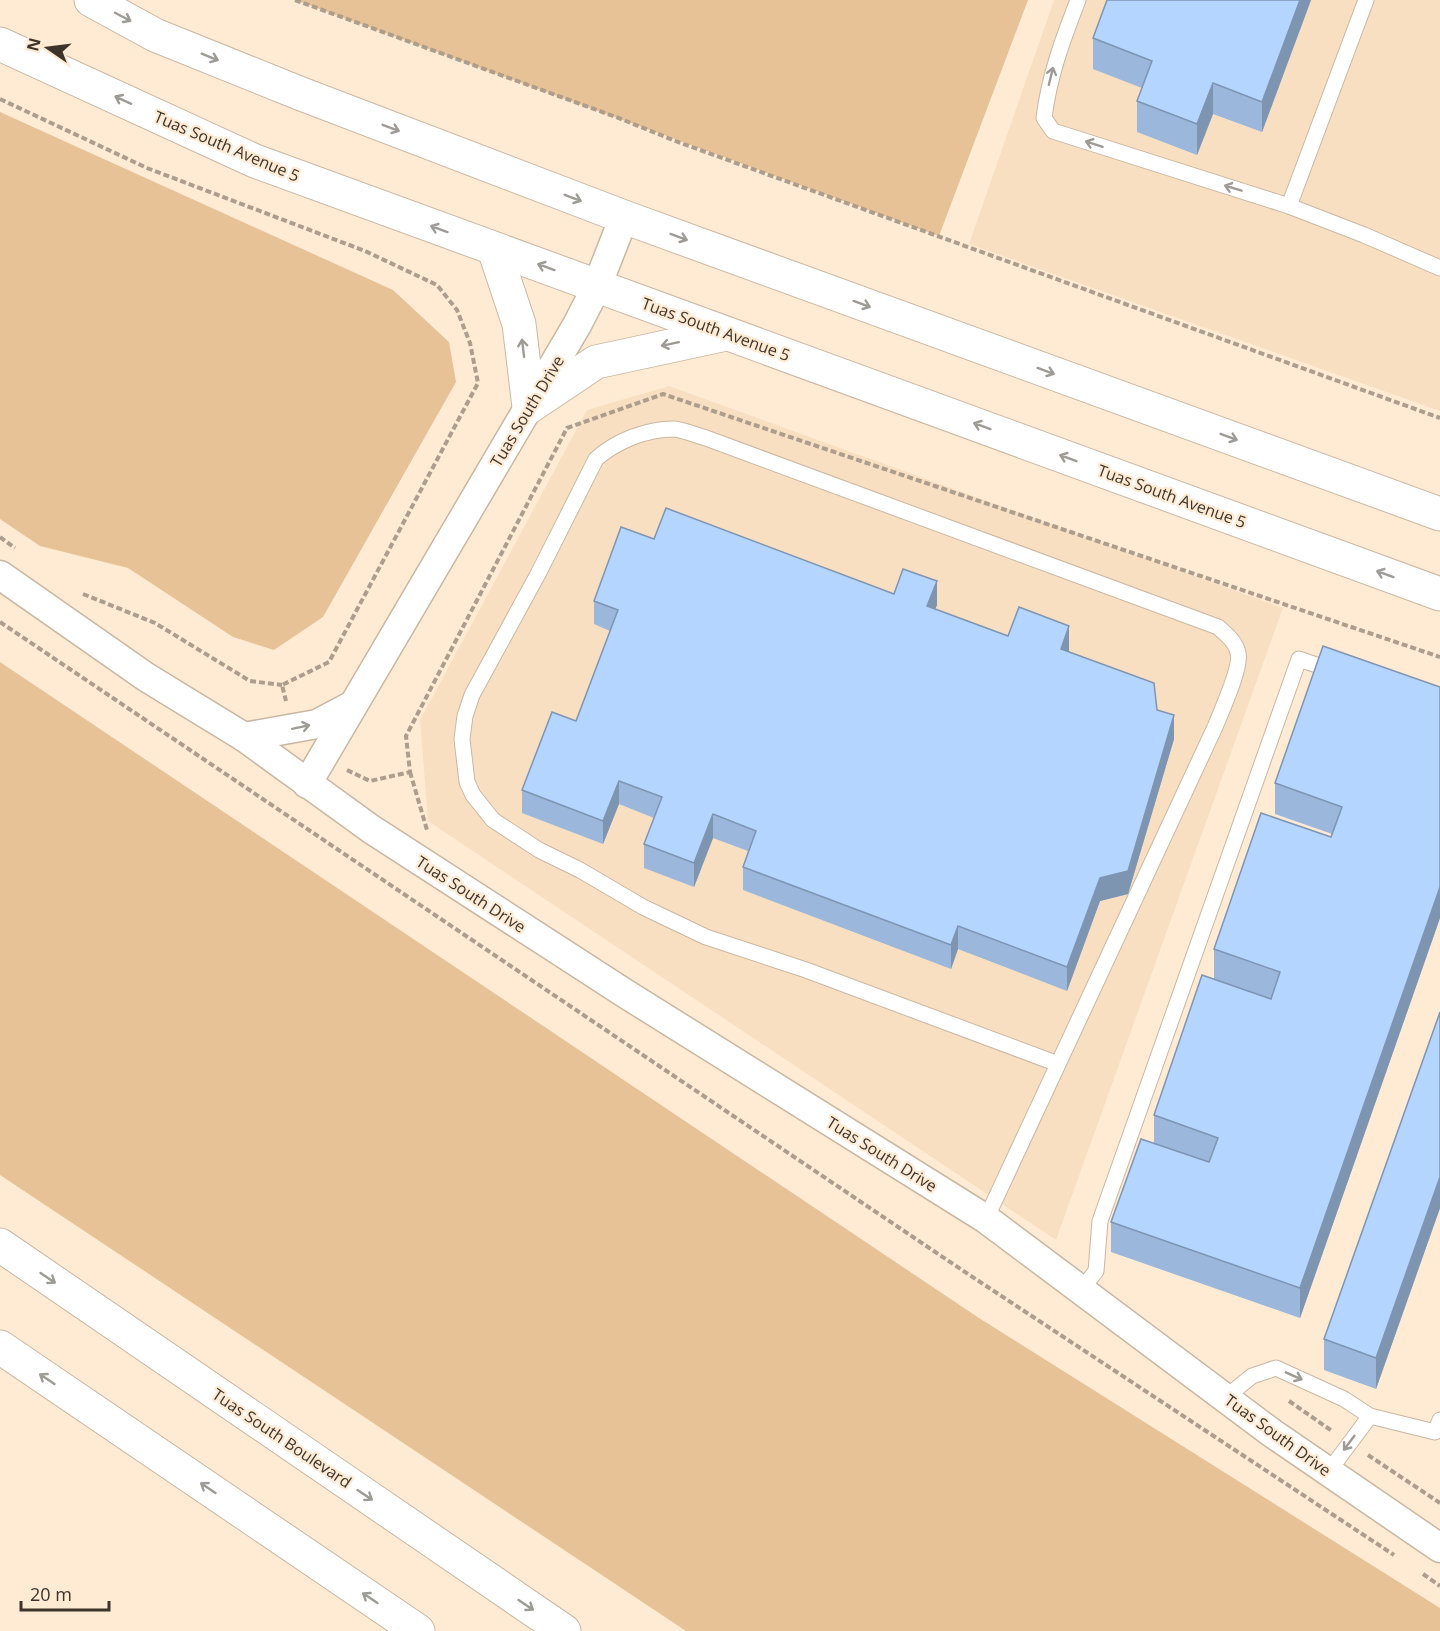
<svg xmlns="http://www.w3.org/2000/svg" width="1440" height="1631" viewBox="0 0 1440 1631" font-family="'Open Sans',sans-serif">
	<rect width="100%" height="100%" fill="#ffebd4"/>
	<g fill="#f8dfc2">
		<polygon points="1054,0 1440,0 1440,411 969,244"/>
		<polygon points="669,386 1283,608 1056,1240 428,821 420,720 587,410"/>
	</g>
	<g fill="#e7c296">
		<polygon points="295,0 1028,0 939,236"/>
		<polygon points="0,112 393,290 449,342 456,382 323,617 274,650 233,637 128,568 40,546 0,519"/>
		<polygon points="0,662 979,1318 1440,1608 1440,1631 686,1631 0,1175"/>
	</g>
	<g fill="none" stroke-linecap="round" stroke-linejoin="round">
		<g stroke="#cab7a2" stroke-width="17">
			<g id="service">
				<path d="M1078,0C1063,39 1049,76 1044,118L1053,131L1289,206L1364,235L1440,268"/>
				<polyline points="1289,206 1366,0"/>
				<path d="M986,1219L1215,727C1221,712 1242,666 1238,653C1236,642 1226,634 1218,627L706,438C696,435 684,430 674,429C646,429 616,441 596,459L538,574L472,695L465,716L462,739L467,782L473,795L493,820L539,850L580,870L643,907L706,937L806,970L1058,1064"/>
				<polyline points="1081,1290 1096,1271 1100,1221 1299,659 1334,671"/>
				<polyline points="1225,1398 1252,1376 1276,1368 1344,1399 1370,1416 1435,1432 1440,1420"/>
				<polyline points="1329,1471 1370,1416"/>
			</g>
		</g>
		<g stroke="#cab7a2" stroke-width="31">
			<g id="minor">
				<polyline points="0,575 146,677 244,737 371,829 626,994 986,1219 1272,1433 1440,1548"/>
				<polyline points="244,737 317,724 353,705"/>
				<polyline points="307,784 577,325 597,286 624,217"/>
			</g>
		</g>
		<g stroke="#cab7a2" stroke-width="35">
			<g id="secondary">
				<polyline points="91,0 155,35 299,93 624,217 1440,514"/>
				<polyline points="0,44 255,161 1440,594"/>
				<polyline points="494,249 519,324 529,407 596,362 726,334"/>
			</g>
		</g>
		<g stroke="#cab7a2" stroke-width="35">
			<g id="primary">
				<polyline points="0,1245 564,1631"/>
				<polyline points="0,1347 418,1631"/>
			</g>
		</g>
		<g stroke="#ac9d8c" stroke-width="4" stroke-dasharray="6 3" stroke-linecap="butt">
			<polyline points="295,0 616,117 678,142 1440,418"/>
			<polyline points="0,99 147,168 365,251 437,285 457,310 470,343 478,383 329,662 282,685 286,701"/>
			<polyline points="0,537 15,548"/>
			<polyline points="83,594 155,623 250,681 282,685"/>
			<polyline points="0,622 962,1270 1394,1555"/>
			<polyline points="347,770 370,781 410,772 406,736 567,428 663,394 1440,657"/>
			<polyline points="410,772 427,830"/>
			<polyline points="1289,1401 1332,1431"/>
			<polyline points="1368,1455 1440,1503"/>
			<polyline points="1423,1574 1440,1586"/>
		</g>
		<use href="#service" stroke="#fff" stroke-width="15"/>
		<use href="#minor" stroke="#fff" stroke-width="28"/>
		<use href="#secondary" stroke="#fff" stroke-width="33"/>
		<use href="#primary" stroke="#fff" stroke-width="33"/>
	</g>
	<g fill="#9bb7db">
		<polygon points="1107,0 1311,0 1262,132 1213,114 1197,155 1137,132 1137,101 1142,88 1093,69 1093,38"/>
		<polygon points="654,539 894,594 937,605 935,609 1008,636 1069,650 1069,651 1157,710 1174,739 1128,894 1100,901 1067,991 958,949 951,969 743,890 743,867 748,851 713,838 694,887 644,868 644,844 654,818 619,804 603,844 522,813 522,790 576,721 610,631 594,624 594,601"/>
		<polygon points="1440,687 1440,918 1300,1318 1111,1252 1111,1222 1154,1143 1154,1115 1214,979 1214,949 1331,837 1332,834 1275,814 1275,783"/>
		<polygon points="1440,1012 1440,1208 1376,1389 1324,1370 1324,1339"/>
	</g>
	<g fill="#7e95b2">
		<polygon points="1300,0 1311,0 1262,132 1262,102"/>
		<polygon points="1213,83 1213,114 1197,155 1197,124"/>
		<polygon points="937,581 937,605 927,630 927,606"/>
		<polygon points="1069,626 1069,650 1061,672 1061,649"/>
		<polygon points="1174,715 1174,739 1128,894 1100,901 1067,991 1067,967 1100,878"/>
		<polygon points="619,781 619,804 603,844 603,821"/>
		<polygon points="713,814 713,838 694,887 694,863"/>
		<polygon points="1440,887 1440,918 1300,1318 1300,1288"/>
		<polygon points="958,926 958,949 951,969 951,945"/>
		<polygon points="1440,1177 1440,1208 1376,1389 1376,1358"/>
	</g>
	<g fill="#b4d5ff" stroke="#7e95b2" stroke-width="1.5">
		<polygon points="1107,0 1300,0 1262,102 1213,83 1197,124 1137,101 1152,61 1093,38"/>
		<polygon points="666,508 894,594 903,569 937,581 927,606 1008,636 1019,607 1069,626 1061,649 1154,683 1157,710 1174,715 1128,871 1100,878 1067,967 958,926 951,945 743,867 756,831 713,814 694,863 644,844 662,797 619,781 603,821 522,790 552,712 576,721 618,610 594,601 621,527 654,539"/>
		<polygon points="1323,646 1440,687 1440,887 1300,1288 1111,1222 1141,1139 1209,1162 1218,1138 1154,1115 1202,975 1271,999 1280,972 1214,949 1261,813 1331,837 1342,807 1275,783"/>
		<polygon points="1440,1012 1440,1177 1376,1358 1324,1339"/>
	</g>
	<defs><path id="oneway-shaft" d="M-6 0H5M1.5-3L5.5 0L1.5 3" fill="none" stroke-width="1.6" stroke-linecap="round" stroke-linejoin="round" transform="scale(1.5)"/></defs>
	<g stroke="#9e9a95">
		<use href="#oneway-shaft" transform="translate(123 17) rotate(28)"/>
		<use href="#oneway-shaft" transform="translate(210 57) rotate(22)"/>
		<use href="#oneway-shaft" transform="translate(1051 76) rotate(-76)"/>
		<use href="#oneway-shaft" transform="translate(123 100) rotate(-155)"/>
		<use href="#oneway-shaft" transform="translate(391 128) rotate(21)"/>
		<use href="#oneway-shaft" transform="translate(1094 144) rotate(-162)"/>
		<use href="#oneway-shaft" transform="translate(1233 188) rotate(-163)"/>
		<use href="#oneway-shaft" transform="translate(573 198) rotate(21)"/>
		<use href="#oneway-shaft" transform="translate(439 229) rotate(-160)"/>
		<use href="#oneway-shaft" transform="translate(679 237) rotate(20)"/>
		<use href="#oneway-shaft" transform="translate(546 267) rotate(-160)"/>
		<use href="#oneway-shaft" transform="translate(862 304) rotate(20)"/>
		<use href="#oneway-shaft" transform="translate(670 344) rotate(168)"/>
		<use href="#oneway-shaft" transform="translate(523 348) rotate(-97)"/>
		<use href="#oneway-shaft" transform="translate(1046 371) rotate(20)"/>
		<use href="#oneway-shaft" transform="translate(982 426) rotate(-160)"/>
		<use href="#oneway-shaft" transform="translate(1229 437) rotate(20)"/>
		<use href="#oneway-shaft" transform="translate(1068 458) rotate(-160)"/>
		<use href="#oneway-shaft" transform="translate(1385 574) rotate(-160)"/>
		<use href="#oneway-shaft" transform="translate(301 727) rotate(-12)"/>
		<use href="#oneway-shaft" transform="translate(48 1278) rotate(34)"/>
		<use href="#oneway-shaft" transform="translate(1294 1376) rotate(24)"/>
		<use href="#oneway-shaft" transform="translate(47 1379) rotate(-146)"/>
		<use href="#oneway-shaft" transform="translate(1349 1443) rotate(127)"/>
		<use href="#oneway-shaft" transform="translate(208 1488) rotate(-146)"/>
		<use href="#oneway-shaft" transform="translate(365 1495) rotate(34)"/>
		<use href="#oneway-shaft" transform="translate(370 1598) rotate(-146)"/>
		<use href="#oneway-shaft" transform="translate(526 1605) rotate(34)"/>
	</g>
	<g text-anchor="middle" stroke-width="4.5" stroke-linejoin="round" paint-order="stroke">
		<g font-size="16" fill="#3c342b" stroke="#ffebd4">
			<text transform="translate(227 146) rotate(23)" y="6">Tuas South Avenue 5</text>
			<text transform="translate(716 329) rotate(20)" y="6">Tuas South Avenue 5</text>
			<text transform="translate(527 411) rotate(-59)" y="6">Tuas South Drive</text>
			<text transform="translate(1172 496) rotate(20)" y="6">Tuas South Avenue 5</text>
			<text transform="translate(471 894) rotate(33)" y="6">Tuas South Drive</text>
			<text transform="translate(882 1154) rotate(32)" y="6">Tuas South Drive</text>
			<text transform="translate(1278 1435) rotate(36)" y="6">Tuas South Drive</text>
			<text transform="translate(282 1438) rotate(34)" y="6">Tuas South Boulevard</text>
		</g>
	</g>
	<g transform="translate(48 48) rotate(284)" stroke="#ffebd4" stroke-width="4.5" paint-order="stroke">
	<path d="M0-4.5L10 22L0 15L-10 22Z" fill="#3c342b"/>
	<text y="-9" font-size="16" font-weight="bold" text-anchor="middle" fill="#3c342b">N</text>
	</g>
	<path d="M21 1601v9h88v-9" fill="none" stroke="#3c342b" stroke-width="3"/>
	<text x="30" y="1601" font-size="18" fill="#3c342b" stroke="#ffebd4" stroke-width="4.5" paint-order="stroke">20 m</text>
</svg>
